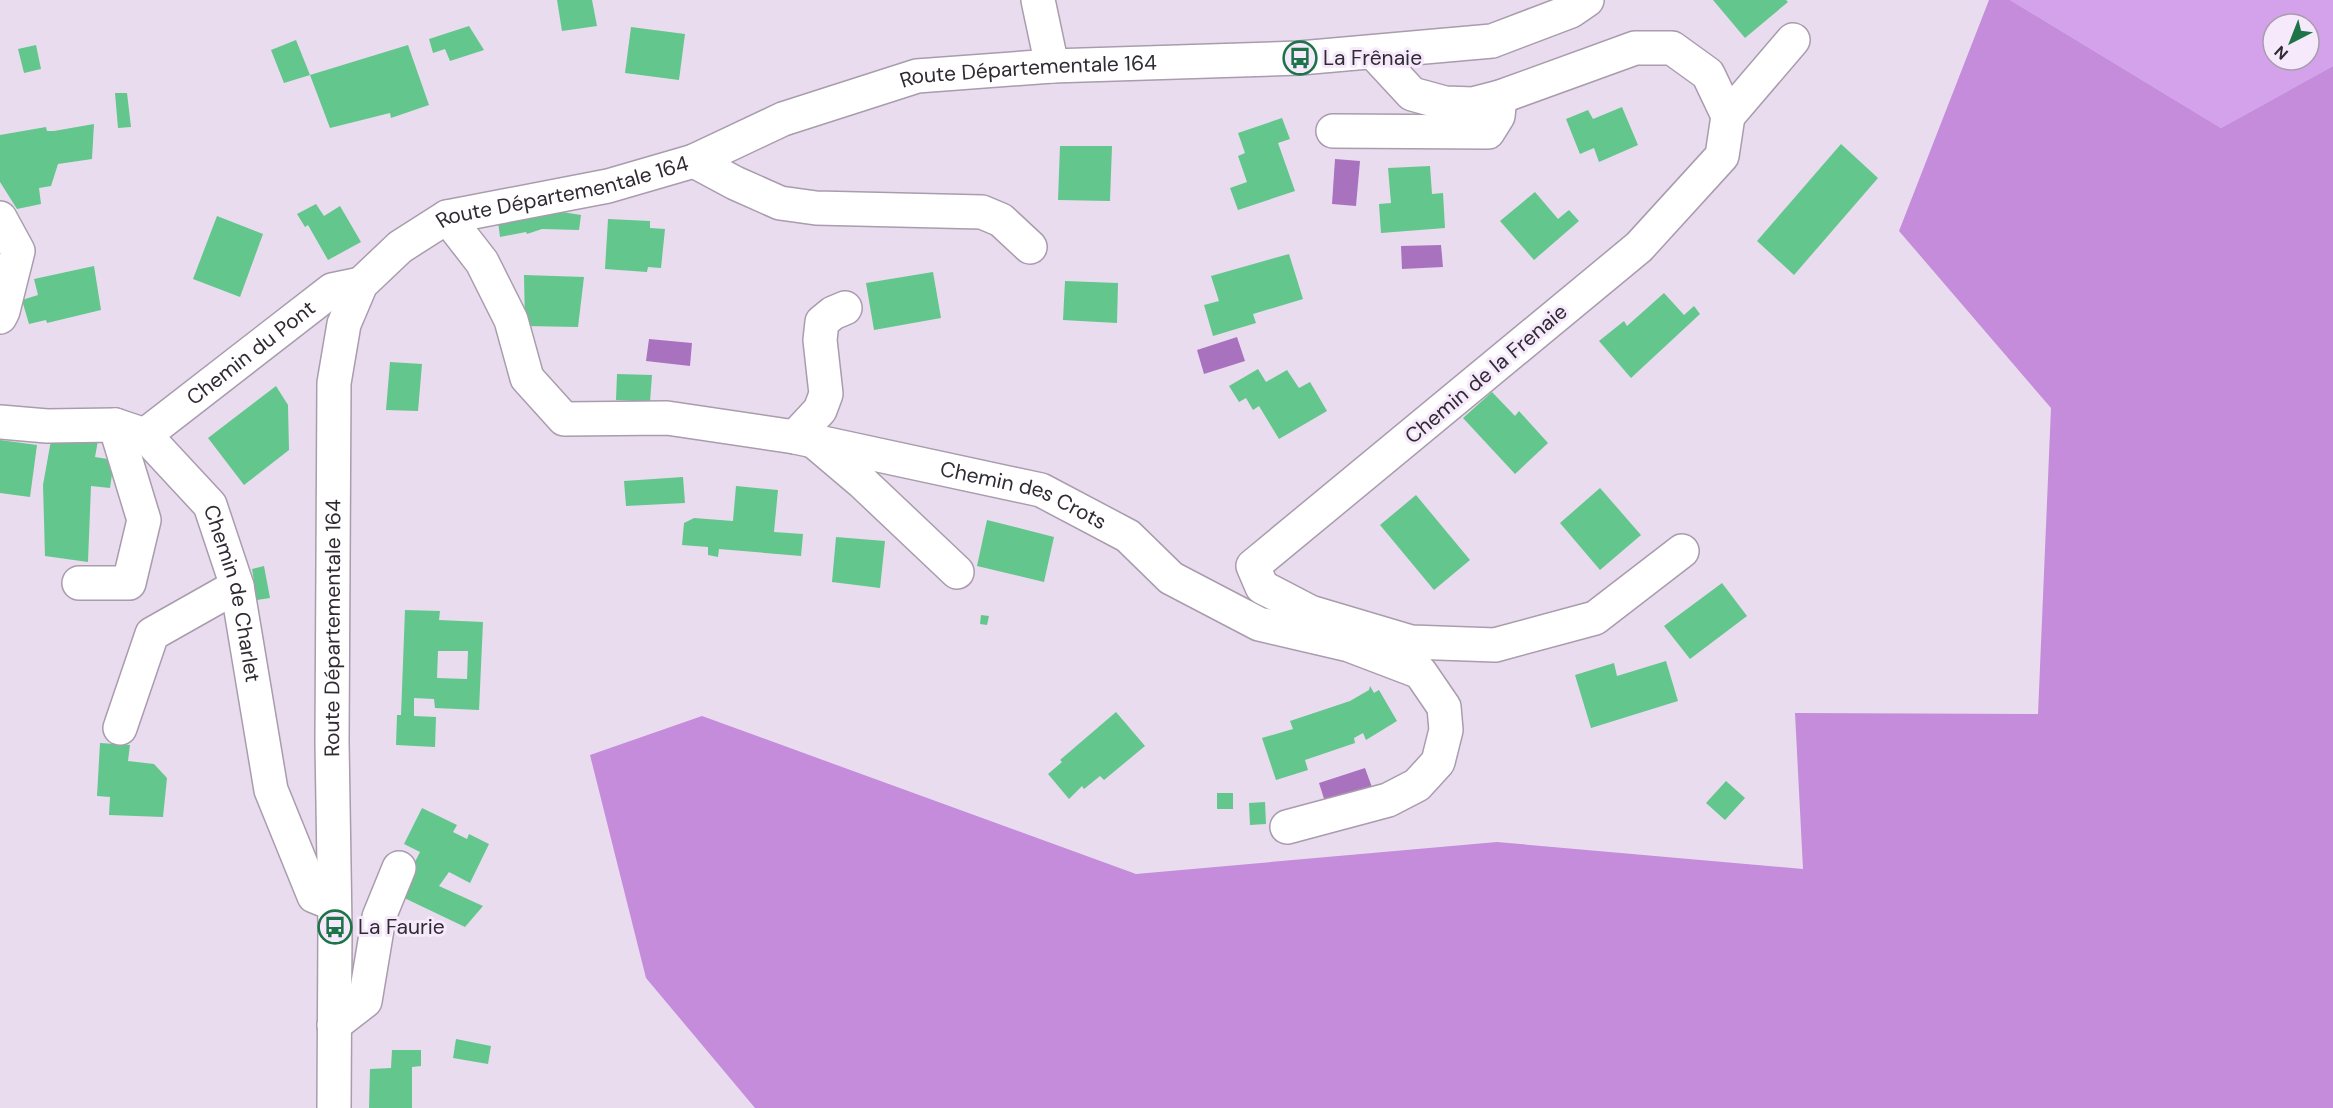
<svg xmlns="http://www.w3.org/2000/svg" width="2333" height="1108" viewBox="0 0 2333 1108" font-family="'DM Sans',sans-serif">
	<rect width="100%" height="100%" fill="#e9dcef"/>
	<path fill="#d4a2ea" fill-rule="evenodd" d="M2010,0H2333V66L2221,128ZM2273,24H2309V60H2273Z"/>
	<polygon fill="#c48cdb" points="1989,0 2010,0 2221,128 2333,66 2333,1108 755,1108 646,978 590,755 702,716 1136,874 1497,842 1803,869 1795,713 2038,714 2051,408 1899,231"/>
	<g fill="#a972bf">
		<polygon points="1335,159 1360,161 1356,206 1332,204"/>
		<polygon points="1441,245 1443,267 1402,269 1401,246"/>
		<polygon points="1237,337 1245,361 1204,374 1197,350"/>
		<polygon points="649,339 692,343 690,366 646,361"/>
		<polygon points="1365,768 1373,790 1326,805 1319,783"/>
	</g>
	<g fill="#63c68d" fill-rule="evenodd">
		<polygon points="557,0 592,0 597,26 562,31"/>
		<polygon points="1713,0 1786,0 1788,2 1745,38"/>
		<polygon points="469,26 484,50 450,61 445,49 433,53 429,39"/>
		<polygon points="631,27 685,34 679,80 625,73"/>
		<polygon points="296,40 310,75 408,45 429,105 391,118 390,113 330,128 310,75 284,83 271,50"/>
		<polygon points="36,45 41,69 24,73 18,49"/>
		<polygon points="115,93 127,93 131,127 118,128"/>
		<polygon points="1622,107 1638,145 1599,162 1594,148 1580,154 1566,119 1588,110 1593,119"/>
		<polygon points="1282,118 1290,139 1278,143 1295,191 1238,210 1230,188 1247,182 1238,156 1245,153 1238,133"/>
		<polygon points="94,124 92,159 58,164 51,186 39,188 41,204 17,209 0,182 0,135 46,127 47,131 54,131"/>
		<polygon points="1841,144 1878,178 1794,275 1757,241"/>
		<polygon points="1060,146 1112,146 1110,201 1058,200"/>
		<polygon points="1430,166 1432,194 1443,193 1445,228 1381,233 1379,204 1391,203 1388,168"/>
		<polygon points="1535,192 1558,219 1569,210 1579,221 1534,260 1500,221"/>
		<polygon points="316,204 324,216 340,206 361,242 328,260 308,225 305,227 297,214"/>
		<polygon points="556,211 581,215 579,230 542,229 527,234 526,232 500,237 498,221"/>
		<polygon points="217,216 263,234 240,297 193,279"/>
		<polygon points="608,219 650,221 650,228 665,229 661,268 648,267 647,272 605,269"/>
		<polygon points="1289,254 1303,299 1253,314 1256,323 1213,336 1204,305 1219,301 1211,276"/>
		<polygon points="94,266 101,310 47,323 46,320 29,324 22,300 38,295 34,279"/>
		<polygon points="933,272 941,318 874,330 866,283"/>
		<polygon points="524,275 584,277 578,327 525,326"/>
		<polygon points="1065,281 1118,283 1117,323 1063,320"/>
		<polygon points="1664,293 1684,315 1694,306 1700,314 1631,378 1599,341 1624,321 1627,326"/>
		<polygon points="390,362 422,364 418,411 386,410"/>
		<polygon points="1258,369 1266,382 1287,370 1299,388 1310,382 1327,411 1279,439 1259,406 1253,410 1246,398 1239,402 1229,386"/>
		<polygon points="617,374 652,375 650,402 616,400"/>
		<polygon points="276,386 288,405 289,450 244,485 208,438"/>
		<polygon points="1492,392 1515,416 1519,411 1548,443 1515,474 1463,418"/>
		<polygon points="53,429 99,435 95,457 114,460 110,488 91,486 88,562 45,556 43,485"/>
		<polygon points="0,440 37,445 30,497 0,493"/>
		<polygon points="683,477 685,503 626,506 624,481"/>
		<polygon points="736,486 778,490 774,532 803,534 801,556 719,549 718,557 708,555 708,547 682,545 684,523 694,518 733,521"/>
		<polygon points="1600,488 1641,535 1600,570 1560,523"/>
		<polygon points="1416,495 1470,560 1434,590 1380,525"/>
		<polygon points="987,520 1054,537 1044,582 977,566"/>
		<polygon points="836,537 885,541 880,588 832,582"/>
		<polygon points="264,566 270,598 257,600 252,569"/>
		<polygon points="1722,583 1747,616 1690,659 1664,626"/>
		<path d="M405,610L440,611L439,620L483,622L479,710L435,708L434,699L414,698V716L436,717L435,747L396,745L397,715H401ZM438,651H468L467,679L437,678Z"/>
		<polygon points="981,615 989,616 987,625 980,624"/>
		<polygon points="1666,661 1678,701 1591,728 1575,675 1614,663 1617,676"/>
		<polygon points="1370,686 1374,693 1379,690 1397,721 1366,740 1363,733 1354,738 1355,743 1305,760 1308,770 1276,780 1262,738 1293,729 1290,721 1350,701 1369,690"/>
		<polygon points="1116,712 1145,746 1104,780 1100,776 1084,789 1082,786 1069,799 1048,774 1062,762 1060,760"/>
		<polygon points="100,743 130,745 128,761 154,764 167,778 163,817 109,815 110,797 97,796"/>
		<polygon points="1726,781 1745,798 1725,820 1706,803"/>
		<rect x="1217" y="793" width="16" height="16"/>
		<polygon points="1265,802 1266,824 1250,825 1249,803"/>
		<polygon points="422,808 457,825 453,832 467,839 469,834 489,844 470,883 449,872 439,886 483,906 465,927 398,895 420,852 404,844"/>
		<polygon points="456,1039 491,1046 488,1064 453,1058"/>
		<polygon points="392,1050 421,1050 421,1066 412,1067 412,1108 369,1108 370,1069 391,1068"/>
	</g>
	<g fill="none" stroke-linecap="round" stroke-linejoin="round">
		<g stroke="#a89cad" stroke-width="36">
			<g id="minor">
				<polyline points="1038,0 1052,66"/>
				<polyline points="1374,53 1412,94 1445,103 1473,104 1500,97 1635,48 1672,48 1708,74 1728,116 1722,156 1639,247 1253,566 1262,587 1310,612 1411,642 1495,645 1595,618 1682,551"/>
				<polyline points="1728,116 1793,40"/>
				<polyline points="1333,131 1488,132 1498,116 1500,97"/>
				<polyline points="694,161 735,183 780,203 816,208 982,212 1001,220 1030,247"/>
				<path id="s1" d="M447,217L482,262L511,320L527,378L564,419L667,418L795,437L1041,490L1128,536L1171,578L1259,624L1349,645L1420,672L1444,707L1446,730L1438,762L1417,785L1388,800L1287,827"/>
				<polyline points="0,218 18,251 3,311 0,317"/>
				<path id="s2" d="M0,422L47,426L115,425L145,435L210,505L237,586L271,790L314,896L334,904"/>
				<path id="s3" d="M145,435L332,290L361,284"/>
				<polyline points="795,437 820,410 826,394 820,340 822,322 833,313 845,308"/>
				<polyline points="817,444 863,483 957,572"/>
				<polyline points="79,583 129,583 144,520 115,425"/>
				<polyline points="120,728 152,634 237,586"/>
				<polyline points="334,1025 365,1001 379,917 399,868"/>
				<path id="s4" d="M334,1108L335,927L332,742L334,383L344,324L361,284L400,247L447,217L608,186L694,161L783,119L917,76L1052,66L1300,58L1492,41L1571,11L1587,0"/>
			</g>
		</g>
		<use href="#minor" stroke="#fff" stroke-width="33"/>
	</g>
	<defs>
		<g id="bus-ring" transform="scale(1.725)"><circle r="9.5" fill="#f6e9fc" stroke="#1c7448" stroke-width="1.5"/><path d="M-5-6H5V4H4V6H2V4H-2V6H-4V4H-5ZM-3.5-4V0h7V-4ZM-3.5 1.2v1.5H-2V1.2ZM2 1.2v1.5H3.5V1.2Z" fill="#1c7448"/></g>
	</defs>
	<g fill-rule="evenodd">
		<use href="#bus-ring" x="1300" y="58"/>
		<use href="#bus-ring" x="335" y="927"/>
	</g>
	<g text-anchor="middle" stroke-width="6" stroke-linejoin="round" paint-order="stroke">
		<g font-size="21" fill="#302b32" stroke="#f6e9fc" text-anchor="start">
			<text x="1323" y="65">La Frênaie</text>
			<text x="358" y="934">La Faurie</text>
		</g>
		<g font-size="21" fill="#302b32" stroke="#f6e9fc">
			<text dy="7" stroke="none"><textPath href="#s4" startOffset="1542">Route Départementale 164</textPath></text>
			<text dy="7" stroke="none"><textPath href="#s4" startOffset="1056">Route Départementale 164</textPath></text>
			<text dy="7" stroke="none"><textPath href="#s3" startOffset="134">Chemin du Pont</textPath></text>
			<text transform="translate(1486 374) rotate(-40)" y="7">Chemin de la Frenaie</text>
			<text dy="7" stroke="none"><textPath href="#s1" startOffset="706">Chemin des Crots</textPath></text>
			<text dy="7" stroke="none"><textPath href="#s2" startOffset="334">Chemin de Charlet</textPath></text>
			<text dy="7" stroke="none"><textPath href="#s4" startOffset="480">Route Départementale 164</textPath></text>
		</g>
	</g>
	<g transform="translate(2291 42) rotate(222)"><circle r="28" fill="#f6e9fc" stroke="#a79dab" stroke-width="1.5"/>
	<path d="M0-4.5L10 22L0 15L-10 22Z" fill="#1c7448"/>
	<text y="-9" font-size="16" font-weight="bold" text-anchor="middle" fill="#302b32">N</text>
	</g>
</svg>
